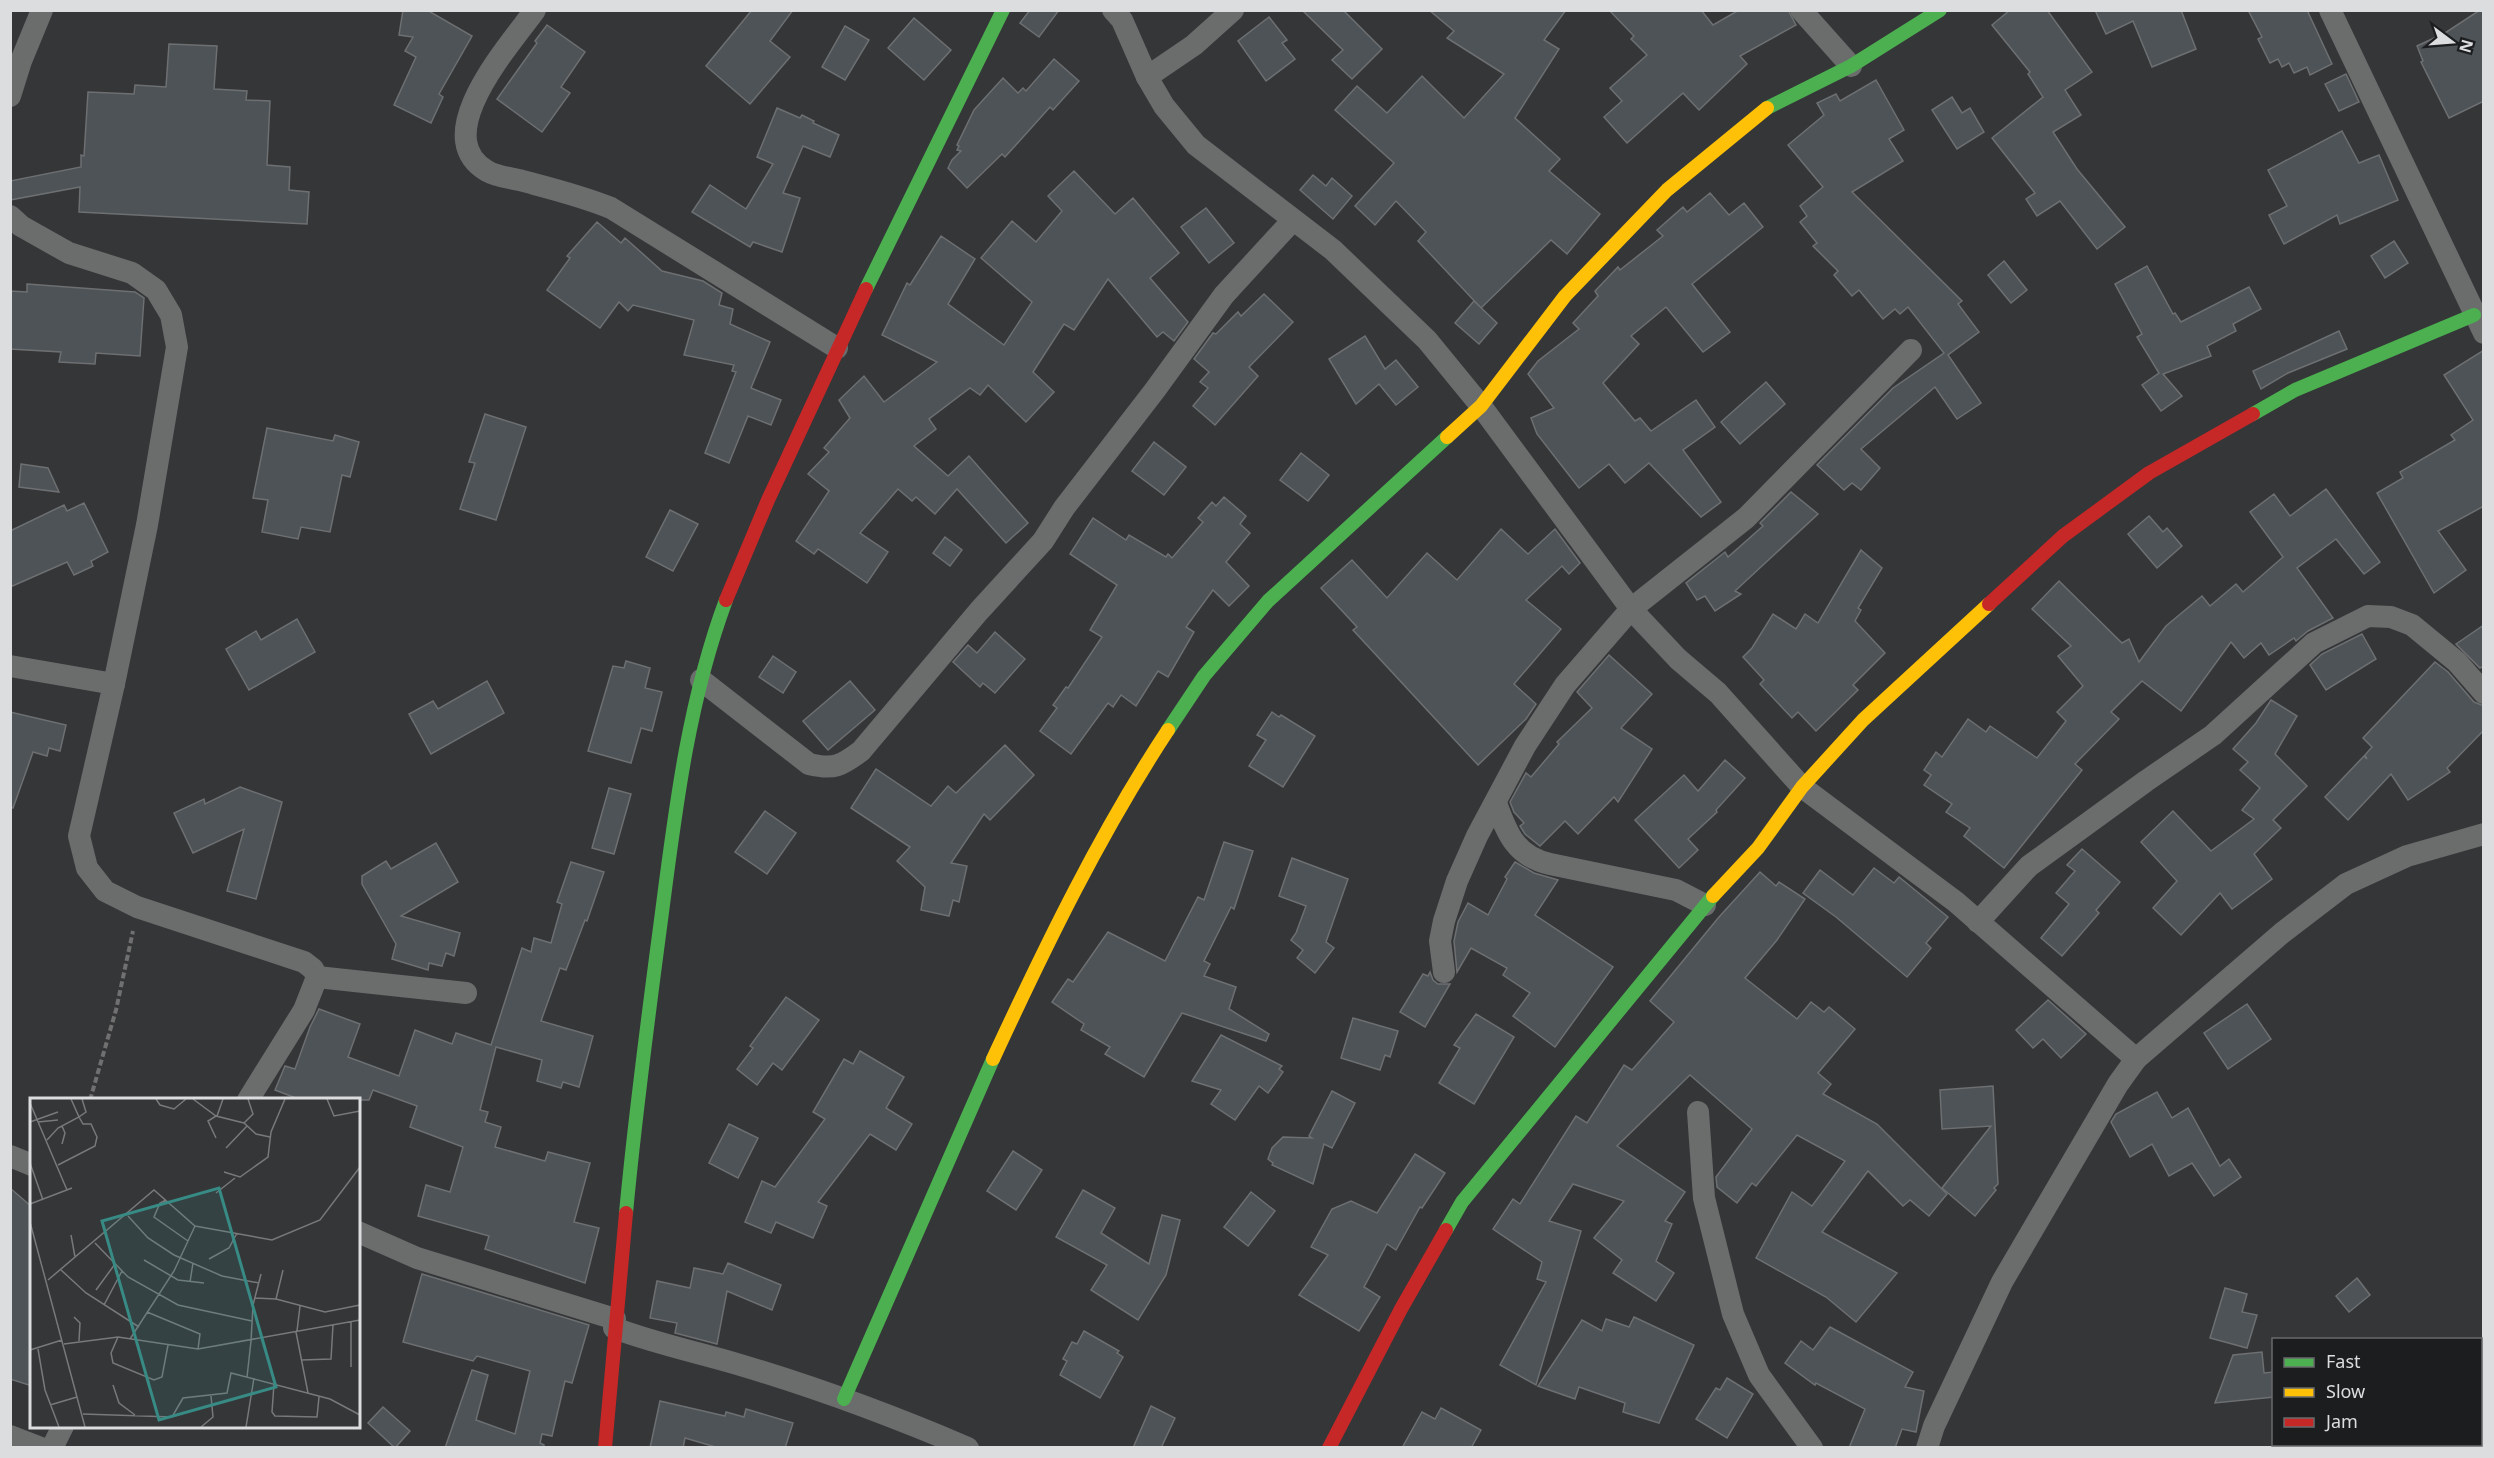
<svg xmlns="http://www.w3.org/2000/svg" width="2494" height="1458" viewBox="0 0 2494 1458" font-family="'Noto Sans',sans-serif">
	<rect width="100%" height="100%" fill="#343638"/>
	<g fill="#4d5357" stroke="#6d6f71" stroke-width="1.5">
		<polygon points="403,10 427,10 472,36 439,94 443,97 431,123 394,105 416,57 405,51 413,37 399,35"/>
		<polygon points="752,10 793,10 770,41 790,57 750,104 706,66"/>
		<polygon points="1030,10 1059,10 1039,37 1020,23"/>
		<polygon points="1302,10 1343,10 1382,49 1352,79 1332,60 1343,50"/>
		<polygon points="1429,10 1566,10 1544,40 1559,49 1515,118 1560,159 1549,171 1600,214 1567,254 1551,240 1481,308 1418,241 1426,232 1396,201 1375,225 1355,206 1394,163 1335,110 1357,86 1387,113 1422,76 1464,118 1504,74 1447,38 1454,31"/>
		<polygon points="1609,10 1701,10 1713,25 1739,10 1788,10 1796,25 1740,56 1747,64 1699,110 1683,93 1627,143 1604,117 1622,101 1610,88 1647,55 1631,39 1634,36"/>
		<polygon points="2010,10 2047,10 2092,72 2065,90 2081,115 2053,132 2077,169 2125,227 2097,249 2060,201 2037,216 2026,199 2035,193 1992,138 2043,97 2028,74 2030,72 1992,25"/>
		<polygon points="2095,10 2181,10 2196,49 2152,67 2133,21 2106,34"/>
		<polygon points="2248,10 2307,10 2332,64 2310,75 2307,67 2294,73 2289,63 2282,67 2278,59 2270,63 2258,39 2262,37"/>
		<polygon points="2480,10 2484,10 2484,101 2449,118 2421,62 2423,61 2417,46 2445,33"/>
		<polygon points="1269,17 1287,40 1282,43 1295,59 1266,81 1238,41"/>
		<polygon points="914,18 951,50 924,80 888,48"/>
		<polygon points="547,25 585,52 561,87 570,93 542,132 497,99 537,43 535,41"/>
		<polygon points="845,26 869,40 845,80 822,67"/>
		<polygon points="169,44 217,46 214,89 247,91 246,100 270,101 267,165 290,167 289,190 309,192 307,224 79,212 80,187 10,200 10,181 81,167 81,155 84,156 88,92 134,94 135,85 166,87"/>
		<polygon points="1054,59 1079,81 1053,110 1050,107 1005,157 1002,154 967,188 948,168 952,160 961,151 957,150 959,146 957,145 974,110 1003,78 1018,93 1023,88 1026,91"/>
		<polygon points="2346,74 2359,102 2339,111 2325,84"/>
		<polygon points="1876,80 1904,130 1889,139 1903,161 1852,192 1962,301 1958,304 1979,332 1948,355 1981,403 1957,419 1935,387 1861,449 1880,468 1861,490 1852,483 1844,490 1817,465 1893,388 1944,353 1908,307 1900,314 1895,309 1883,319 1859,290 1852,296 1834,275 1838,271 1813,246 1817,243 1800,222 1807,216 1800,206 1823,187 1788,145 1824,115 1817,103 1836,94 1840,101"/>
		<polygon points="1952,97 1962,113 1970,108 1984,132 1957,149 1932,110"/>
		<polygon points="777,108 800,118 802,115 814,121 813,123 839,135 830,157 803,146 783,193 800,198 782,252 753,242 750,247 692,212 710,185 746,209 773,164 757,157"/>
		<polygon points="2342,131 2359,163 2379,155 2398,200 2340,224 2337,215 2284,244 2269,215 2287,206 2268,170"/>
		<polygon points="1074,171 1115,214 1133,198 1179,253 1150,278 1188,322 1174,341 1163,332 1157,337 1108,279 1074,330 1064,324 1033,372 1054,392 1026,422 988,385 980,395 970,388 929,419 936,429 914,446 948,476 969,456 1028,523 1006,543 957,489 935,514 916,497 912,501 898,489 860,533 888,552 867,583 818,549 814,554 796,541 829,491 808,474 829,452 824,448 850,418 839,400 864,376 884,402 937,362 882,335 907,283 910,285 941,236 975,259 948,304 1004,345 1032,302 981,258 1012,221 1036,242 1062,211 1048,196"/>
		<polygon points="1313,175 1326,186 1332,178 1352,196 1333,219 1300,190"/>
		<polygon points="1710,193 1729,215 1744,203 1763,227 1692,284 1730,332 1703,352 1666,307 1631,336 1639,344 1603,383 1635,421 1640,418 1651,431 1696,400 1715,427 1683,450 1721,502 1701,517 1649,463 1625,483 1609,464 1579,488 1537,434 1531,418 1554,408 1528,374 1538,361 1579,329 1573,323 1598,296 1595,291 1618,267 1620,270 1663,236 1657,230 1683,207 1687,212"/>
		<polygon points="1206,208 1234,243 1209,263 1181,227"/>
		<polygon points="597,222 621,243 625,238 662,271 703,281 722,293 719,305 733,309 730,324 770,342 751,388 781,400 771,425 748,416 729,463 705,453 736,372 732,371 734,365 684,355 694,320 633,305 628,311 619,302 600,328 547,290 570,258 567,256"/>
		<polygon points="2394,241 2408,263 2385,278 2371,256"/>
		<polygon points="2004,261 2027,290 2011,303 1988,275"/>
		<polygon points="2147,266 2173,314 2175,313 2181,322 2249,287 2261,309 2233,324 2236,331 2207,346 2211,356 2163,374 2182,396 2161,411 2142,385 2159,373 2137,337 2142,334 2115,284"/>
		<polygon points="27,284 135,292 144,298 140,356 96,353 95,364 59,362 61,352 10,349 10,291 27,292"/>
		<polygon points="1264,294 1293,322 1249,367 1258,376 1215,425 1193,406 1208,388 1200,382 1209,372 1194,359 1213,333 1216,334 1238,312 1241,316"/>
		<polygon points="1474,301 1497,323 1479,344 1455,323"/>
		<polygon points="2339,331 2347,349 2288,373 2261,389 2253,371"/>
		<polygon points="1365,336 1385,369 1396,360 1418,387 1396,405 1379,384 1356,404 1329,359"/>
		<polygon points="2484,350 2484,506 2438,531 2466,570 2434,593 2377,493 2403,478 2400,472 2455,440 2451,435 2473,420 2444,375"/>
		<polygon points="1766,382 1785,404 1740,444 1721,422"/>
		<polygon points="485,414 526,427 496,520 460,509 475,463 469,462"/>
		<polygon points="267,428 333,441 335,435 359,442 350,477 342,475 330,532 301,527 298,539 262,532 268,500 253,498"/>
		<polygon points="1154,442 1186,467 1164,495 1132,471"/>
		<polygon points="1301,453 1329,475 1308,501 1280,480"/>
		<polygon points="21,464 48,468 59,492 19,487"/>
		<polygon points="2326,489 2380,562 2364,574 2336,539 2297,568 2333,618 2308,631 2296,641 2294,638 2269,655 2261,643 2244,658 2231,642 2181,711 2142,681 2111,712 2119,719 2075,764 2082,770 2004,868 1964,836 1970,828 1946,812 1952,804 1924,785 1931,775 1924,770 1936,752 1942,757 1968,719 1986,732 1990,726 2037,758 2066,721 2057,712 2083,686 2058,656 2071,646 2032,609 2059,581 2122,643 2129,639 2139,662 2166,626 2202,596 2210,606 2236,584 2243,592 2283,557 2250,512 2274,494 2290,516"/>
		<polygon points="1791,492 1818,514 1735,591 1741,594 1715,611 1705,596 1697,600 1686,583 1725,552 1728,557 1763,526 1760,523"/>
		<polygon points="1224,497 1246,516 1240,524 1250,533 1226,562 1249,586 1229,606 1213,590 1186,627 1194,632 1168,677 1158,671 1136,706 1121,695 1113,707 1108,703 1071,754 1040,731 1057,708 1053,705 1066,687 1068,688 1102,637 1090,630 1117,585 1070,554 1093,518 1126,540 1129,535 1166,557 1168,554 1172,558 1203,522 1198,518 1212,502 1216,506"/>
		<polygon points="84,503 108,552 91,561 93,566 74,575 67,562 10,587 10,531 64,505 67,511"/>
		<polygon points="670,510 698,524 673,571 646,557"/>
		<polygon points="2149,516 2163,532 2167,528 2182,546 2157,568 2128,534"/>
		<polygon points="1501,529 1528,554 1555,529 1580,563 1569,574 1562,566 1526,600 1561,629 1514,684 1536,704 1526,719 1478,765 1353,630 1357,627 1321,588 1352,560 1387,598 1427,553 1457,580"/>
		<polygon points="945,537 962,550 950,566 933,553"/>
		<polygon points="1861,550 1882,568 1858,608 1861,610 1855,621 1885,653 1853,685 1858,690 1816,731 1798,712 1792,718 1760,684 1764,680 1743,657 1752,648 1773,614 1796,629 1805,614 1818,623"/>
		<polygon points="297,619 315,652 249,690 226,649 256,631 261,640"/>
		<polygon points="2484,625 2484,666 2480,668 2456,644"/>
		<polygon points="995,632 1025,659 995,693 983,683 980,687 953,662 968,645 977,653"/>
		<polygon points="2362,634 2376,659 2326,690 2310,665 2322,654"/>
		<polygon points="1609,655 1652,694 1621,728 1652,749 1618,802 1614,797 1578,834 1565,821 1540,846 1525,834 1520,826 1524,823 1514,812 1510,802 1526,773 1531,777 1559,744 1557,742 1592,708 1577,692"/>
		<polygon points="773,656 796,672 783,693 759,677"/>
		<polygon points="626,661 650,668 645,688 662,692 652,731 641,728 631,763 588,751 613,666 624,668"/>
		<polygon points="2435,662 2448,672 2474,702 2484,706 2484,730 2447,768 2450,772 2408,800 2391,774 2348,820 2325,797 2364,756 2367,759 2365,755 2372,747 2363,738"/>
		<polygon points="487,681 504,713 431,754 409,714 433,701 438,709"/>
		<polygon points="850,681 875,710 828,750 803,721"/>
		<polygon points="2271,700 2297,716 2275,754 2307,786 2273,820 2281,828 2254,854 2272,879 2232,909 2220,893 2181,935 2153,908 2177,881 2141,842 2173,811 2211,851 2254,819 2242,810 2260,788 2240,770 2248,762 2233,749 2256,723"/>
		<polygon points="10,712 66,725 60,751 49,748 47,756 33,752 13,808 10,807"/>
		<polygon points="1272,712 1279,717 1281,715 1315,736 1283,787 1249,766 1266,740 1257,735"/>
		<polygon points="1005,745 1034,775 990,820 984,814 951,863 967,866 959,902 953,900 949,916 921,910 925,887 897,861 910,847 851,808 876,769 931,806 948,786 956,793"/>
		<polygon points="1725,760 1745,778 1716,810 1717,812 1688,839 1698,850 1679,868 1635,820 1684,775 1698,791"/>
		<polygon points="240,787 282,802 256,899 227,891 244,829 193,853 174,813 204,799 205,804"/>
		<polygon points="609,788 631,794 614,854 592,848"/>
		<polygon points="765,811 796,833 767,874 735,852"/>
		<polygon points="1224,842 1253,851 1234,909 1231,907 1204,961 1210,964 1204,976 1236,987 1229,1009 1269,1034 1266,1041 1182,1013 1144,1077 1105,1054 1110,1047 1081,1030 1084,1024 1052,1002 1068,979 1073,982 1108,932 1165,961 1198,897 1204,900"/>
		<polygon points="436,843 458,882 401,916 460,933 454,956 446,953 442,966 429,963 428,970 392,959 396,944 362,884 362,876 386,861 391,869"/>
		<polygon points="2082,849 2120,882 2096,910 2099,913 2062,956 2041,938 2069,904 2056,893 2075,871 2067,865"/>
		<polygon points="1292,858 1348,879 1326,942 1334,948 1315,973 1297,958 1303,950 1291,940 1296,933 1306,906 1279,896"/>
		<polygon points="571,862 604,872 587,921 585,920 566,970 560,968 541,1021 593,1036 579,1087 563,1082 561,1088 537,1081 542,1060 496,1047 480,1110 488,1112 485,1122 501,1127 495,1147 545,1161 548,1152 590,1163 574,1222 599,1228 585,1283 485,1249 489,1236 418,1216 426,1185 450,1192 463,1147 410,1127 417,1106 373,1090 369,1100 301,1100 275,1090 285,1066 295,1069 310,1027 319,1009 360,1024 348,1057 399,1076 415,1030 452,1044 456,1033 491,1045 522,948 531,952 534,938 551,943 562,904 557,902"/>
		<polygon points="1515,862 1534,873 1558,880 1535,915 1613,967 1555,1047 1513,1016 1530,993 1503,975 1507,968 1471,948 1457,972 1454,941 1458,922 1468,903 1488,915 1507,879 1505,877"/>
		<polygon points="1874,868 1894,883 1899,877 1948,917 1926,943 1931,948 1907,977 1836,917 1803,893 1820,870 1853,895"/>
		<polygon points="1760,872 1776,886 1779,882 1805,899 1777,940 1745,978 1797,1019 1811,1002 1824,1012 1829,1007 1855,1029 1818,1073 1831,1084 1823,1094 1877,1124 1947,1194 1929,1216 1910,1200 1903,1206 1868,1171 1822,1232 1897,1273 1856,1322 1826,1297 1756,1258 1792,1192 1812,1206 1845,1161 1797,1135 1756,1186 1752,1183 1737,1203 1717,1187 1716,1177 1752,1129 1690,1075 1617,1146 1685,1192 1665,1221 1672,1224 1656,1261 1674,1273 1656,1301 1613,1273 1622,1260 1594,1238 1624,1201 1573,1184 1549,1221 1581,1231 1536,1385 1500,1365 1546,1282 1537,1279 1542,1262 1493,1229 1513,1199 1520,1204 1576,1116 1587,1123 1624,1065 1632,1070 1674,1022 1650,1001 1719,917"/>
		<polygon points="1430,972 1433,980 1438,984 1450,984 1425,1027 1400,1012 1423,974 1428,976"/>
		<polygon points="786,997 819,1020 782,1070 773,1063 757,1085 737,1069 753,1048 750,1046"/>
		<polygon points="2048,1000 2086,1034 2061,1058 2043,1039 2033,1048 2016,1030"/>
		<polygon points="2247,1004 2271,1039 2228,1069 2204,1033"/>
		<polygon points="1476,1014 1514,1037 1474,1104 1439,1083 1460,1048 1454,1045"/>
		<polygon points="1353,1018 1398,1031 1390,1057 1385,1055 1380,1070 1341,1058"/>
		<polygon points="1221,1035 1282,1066 1279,1069 1283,1072 1268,1093 1259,1086 1235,1120 1211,1104 1221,1090 1192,1081"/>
		<polygon points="860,1051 904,1077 886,1108 912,1124 896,1150 870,1134 818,1202 827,1206 813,1238 776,1222 771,1233 745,1222 762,1181 775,1187 825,1119 813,1112 844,1059 853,1064"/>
		<polygon points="1993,1086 1998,1184 1994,1188 1996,1190 1975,1216 1942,1188 1991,1126 1942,1129 1940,1090"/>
		<polygon points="1332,1091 1355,1103 1332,1148 1324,1144 1313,1184 1272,1165 1273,1163 1268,1159 1272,1148 1283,1137 1312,1138 1309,1136"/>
		<polygon points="2157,1092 2172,1118 2188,1108 2220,1166 2229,1159 2241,1177 2214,1196 2192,1163 2169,1176 2152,1144 2130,1157 2111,1122 2116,1114"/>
		<polygon points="729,1124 758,1138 738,1178 709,1163"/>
		<polygon points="1013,1151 1042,1170 1016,1210 987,1191"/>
		<polygon points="1415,1154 1445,1173 1422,1208 1420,1207 1396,1250 1387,1244 1364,1287 1380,1297 1359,1331 1299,1295 1328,1255 1311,1247 1332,1209 1351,1201 1377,1213"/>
		<polygon points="10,1188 32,1207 32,1386 10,1379"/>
		<polygon points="1083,1190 1115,1208 1101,1233 1149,1264 1162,1215 1180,1220 1166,1275 1138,1320 1091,1290 1107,1265 1056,1237"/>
		<polygon points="1251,1192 1275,1211 1248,1246 1224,1227"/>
		<polygon points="728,1263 781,1285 772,1310 727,1291 717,1344 675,1333 677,1323 650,1318 657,1281 690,1288 694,1268 723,1274"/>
		<polygon points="422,1274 589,1325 572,1383 565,1381 552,1436 542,1434 540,1443 544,1445 544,1448 445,1448 472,1370 488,1375 476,1420 515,1434 530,1371 477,1356 473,1361 403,1342"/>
		<polygon points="2357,1278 2370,1295 2349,1312 2336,1296"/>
		<polygon points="2225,1288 2247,1294 2242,1312 2257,1315 2247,1348 2210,1338"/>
		<polygon points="1634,1317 1694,1345 1659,1423 1623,1412 1625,1403 1579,1387 1575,1399 1538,1386 1582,1320 1602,1331 1606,1319 1629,1327"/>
		<polygon points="1830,1327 1913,1372 1905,1387 1924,1391 1916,1432 1902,1429 1895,1448 1849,1448 1865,1409 1816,1383 1815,1385 1785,1363 1801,1341 1813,1350"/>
		<polygon points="1084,1331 1119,1351 1117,1353 1123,1357 1100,1398 1060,1375 1067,1361 1063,1359 1072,1342 1077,1344"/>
		<polygon points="2262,1352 2264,1373 2274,1372 2274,1397 2215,1403 2233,1355"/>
		<polygon points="1727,1378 1753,1394 1727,1438 1696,1419 1716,1388 1720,1390"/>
		<polygon points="660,1401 725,1416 726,1412 744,1417 746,1409 793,1423 785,1448 719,1448 685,1438 683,1448 650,1448"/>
		<polygon points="1151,1406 1175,1418 1161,1448 1133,1448"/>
		<polygon points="383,1407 410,1431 395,1448 368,1423"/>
		<polygon points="1441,1408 1481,1430 1471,1448 1402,1448 1422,1412 1435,1419"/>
	</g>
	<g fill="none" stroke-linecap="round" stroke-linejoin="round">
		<polyline stroke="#707070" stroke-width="4" stroke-dasharray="6 3" stroke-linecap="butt" points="90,1100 116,1010 133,931"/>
		<g stroke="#6b6c6c" stroke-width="22">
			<path d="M535,10C510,45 427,136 487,171C497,177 512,178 523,181C553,189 582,196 611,208L837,348"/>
			<polyline points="1113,10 1122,20 1147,77 1164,106 1196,145 1333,250 1427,340 1481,406 1631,609 1678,659 1718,693 1802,787 1956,902 2136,1059"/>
			<polyline points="1801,10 1851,66"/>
			<polyline points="2330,10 2484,333"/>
			<polyline points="1147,77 1194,45 1233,10"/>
			<polyline points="10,96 21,61 42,10"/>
			<polyline points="10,216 21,226 69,253 132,273 156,290 171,315 177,347 147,525 114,684 79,836 87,868 105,891 137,907 304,962 313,969 317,977 304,1010 248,1100"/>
			<polyline points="10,666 114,684"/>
			<path d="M701,680L809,764C834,770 841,766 861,751L979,611L1043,541L1064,508L1155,390L1224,295L1293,220"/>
			<path d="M1496,803C1507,833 1515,856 1550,864L1676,890L1705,905"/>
			<polyline points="1978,922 2029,866 2146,781 2213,735 2314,643 2368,616 2391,617 2412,625 2457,662 2484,693"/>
			<polyline points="1444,972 1440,941 1444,921 1457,881 1477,836 1525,746 1565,685 1631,609 1746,518 1911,350"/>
			<polyline points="317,977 466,993"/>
			<polyline points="1698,1112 1704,1198 1733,1314 1759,1375 1812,1448"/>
			<polyline points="10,1156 32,1165"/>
			<polyline points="358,1232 417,1258 615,1319"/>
			<path d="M614,1328C654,1343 696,1352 737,1364C815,1387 893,1416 968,1448"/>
			<polyline points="10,1436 41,1448"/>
			<polyline points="2454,1444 2455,1448"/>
			<polyline points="52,1448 63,1426"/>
			<polyline points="1927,1448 1934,1426 2002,1282 2118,1084 2136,1059 2282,933 2346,884 2407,856 2484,834"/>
		</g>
		<g stroke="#4caf50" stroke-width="14">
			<polyline points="1767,108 1851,66 1940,10"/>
			<polyline points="866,289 1003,10"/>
			<polyline points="2253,414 2295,390 2474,315"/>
			<polyline points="1168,730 1204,676 1268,601 1447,437"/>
			<path d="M626,1213C635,1115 648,1018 661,920C675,812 688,702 726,600"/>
			<polyline points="1446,1230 1462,1202 1713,896"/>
			<polyline points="844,1399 993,1059"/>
		</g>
		<g stroke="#ffc107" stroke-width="14">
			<polyline points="1447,437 1481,406 1565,296 1667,190 1767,108"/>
			<polyline points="1713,896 1758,848 1802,787 1863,720 1989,604"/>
			<path d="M993,1059C1045,947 1100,833 1168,730"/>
		</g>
		<g stroke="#c62828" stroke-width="14">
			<polyline points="726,600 768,500 866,289"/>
			<polyline points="1989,604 2063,536 2149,473 2253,414"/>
			<polyline points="605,1448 626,1213"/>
			<polyline points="1329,1448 1401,1309 1446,1230"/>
		</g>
	</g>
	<g transform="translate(30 1098)">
		<rect width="330" height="330" fill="#343638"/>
		<path fill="none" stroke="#77797b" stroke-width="1.5" d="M126,1L130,7L144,11L156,1M163,1L186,18L214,25L226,36L240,39M297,1L304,18L330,13M0,5L37,92M186,18L178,23L186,40M187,18L193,1M0,24L28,14M8,24L28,22M214,25L223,16L218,1M17,42L28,30L49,19L41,1M32,46L35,35L32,28M196,50L217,28M0,65L13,102M28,67L65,48L67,39L61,26H53L49,19L56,14L52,1M194,74L210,79L238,59L241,34L255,1M186,95L205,80M136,102L130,105L124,119L158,143M0,106L42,90M98,118L118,140L144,157L192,178L229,185M0,124L55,329M41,137L45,159M65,145L98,179L148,207L222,223M179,161L199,150L207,135M114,162L148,182L174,185M31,172L56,195L109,229M18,182L124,92L165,128L242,142L290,122L330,69M160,184L163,165M66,192L85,166M225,200L246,201L295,214L330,207M246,201L253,172M74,207L92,173M117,214L170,236L168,251M44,219L50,225L49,243M267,233L270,208M266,234L278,295M88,239L81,255L83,265L124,282L132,279L138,247M100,241L144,173L165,128M221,243L223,207L231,176M34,246L88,239L168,251L330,222M8,251L15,292L29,329M0,252L32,242M271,262L301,261L303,227M321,269V224M217,279L221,243M244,286L242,314L245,318L287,319L289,299M83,287L89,305L105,317M20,307L47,299M53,316L142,319L153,300L197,295L201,275L300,301L330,317M171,329L183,319L181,298M216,329L224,280"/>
		<path fill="#388b85" fill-opacity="0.15" stroke="#388b85" stroke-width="3" d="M189,90L246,289L129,322L72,123Z"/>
		<rect width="330" height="330" fill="none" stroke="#dbdddf" stroke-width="3"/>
	</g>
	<rect width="2494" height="1458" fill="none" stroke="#dbdddf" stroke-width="24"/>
	<rect x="2272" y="1338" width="210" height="108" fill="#1c1d1f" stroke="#686a6c" stroke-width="1.5"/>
	<rect x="2284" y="1358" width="30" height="9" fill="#4caf50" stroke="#686a6c" stroke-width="1.5"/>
	<text x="2326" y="1368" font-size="18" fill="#dbdddf">Fast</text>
	<rect x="2284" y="1388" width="30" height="9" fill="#ffc107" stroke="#686a6c" stroke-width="1.5"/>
	<text x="2326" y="1398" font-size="18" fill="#dbdddf">Slow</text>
	<rect x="2284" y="1418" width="30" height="9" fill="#c62828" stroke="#686a6c" stroke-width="1.5"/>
	<text x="2326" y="1428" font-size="18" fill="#dbdddf">Jam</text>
	<g transform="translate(2452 42) rotate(106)" stroke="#1c1d1f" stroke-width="4.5" paint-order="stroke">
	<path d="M0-4.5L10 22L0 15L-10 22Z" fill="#dbdddf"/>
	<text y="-9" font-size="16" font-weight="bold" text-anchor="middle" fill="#dbdddf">N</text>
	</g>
</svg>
